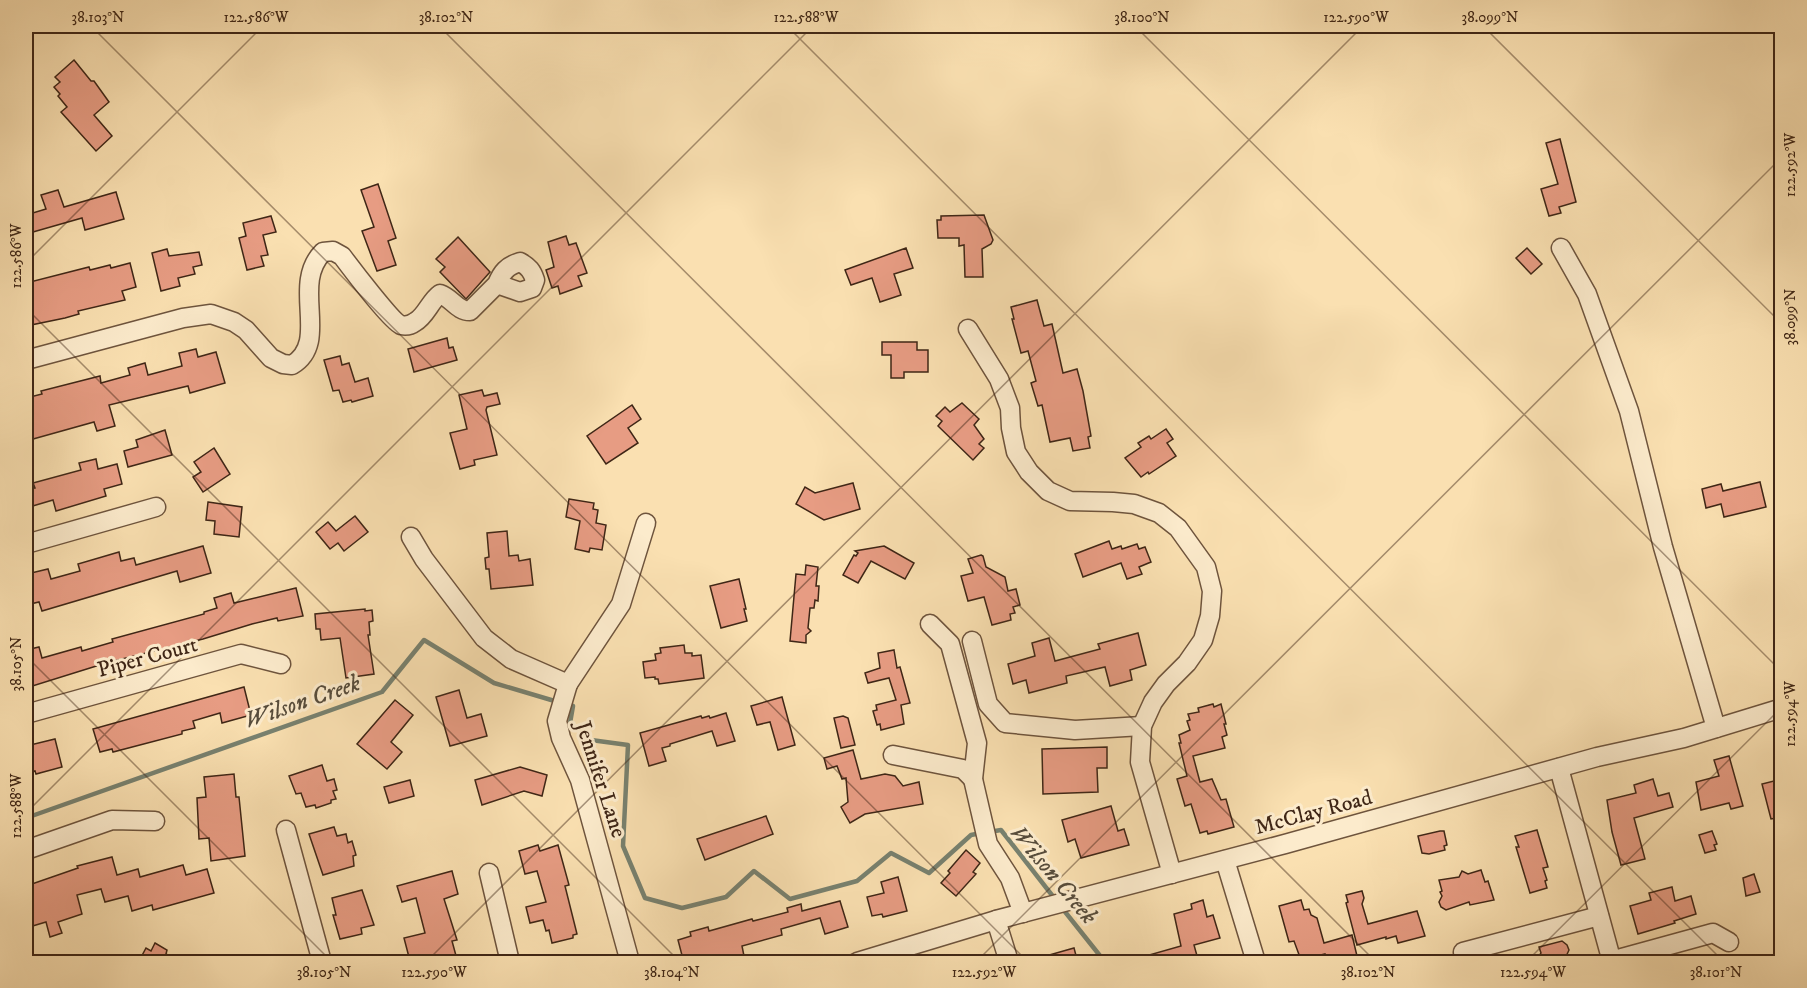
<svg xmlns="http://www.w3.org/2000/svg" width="1807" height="988" viewBox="0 0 1807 988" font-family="'IM FELL DW Pica',serif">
	<rect width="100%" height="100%" fill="#fae0b1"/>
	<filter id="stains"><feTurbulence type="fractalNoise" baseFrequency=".00333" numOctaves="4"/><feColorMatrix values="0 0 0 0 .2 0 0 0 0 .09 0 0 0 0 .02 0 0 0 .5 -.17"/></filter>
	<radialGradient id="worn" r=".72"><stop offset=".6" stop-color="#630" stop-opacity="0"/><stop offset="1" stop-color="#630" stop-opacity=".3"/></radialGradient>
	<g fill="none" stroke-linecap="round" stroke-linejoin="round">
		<g stroke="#78816f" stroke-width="4.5">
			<polyline points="567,704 573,706 570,723 591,740 628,745 623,846 645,898 682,908 726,897 754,871 790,899 857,881 891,853 929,873 971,835 981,833"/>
			<polyline points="26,818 382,692 424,640 494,683 558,702"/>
			<polyline points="989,832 1001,830 1055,899"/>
			<polyline points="1062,908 1105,962"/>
		</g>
	</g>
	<g fill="#e79c83" stroke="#3f2616" stroke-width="1.5">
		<polygon points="74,60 91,81 94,81 109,102 94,115 112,136 96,151 61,112 67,107 58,96 60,94 54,87 60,82 55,77"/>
		<polygon points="1560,139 1576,202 1559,207 1561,213 1549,216 1541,189 1558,184 1546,143"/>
		<polygon points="378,184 396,238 388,241 396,265 377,271 362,231 374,227 361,190"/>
		<polygon points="58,190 64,207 116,192 124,219 85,230 82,218 26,234 26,215 46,209 41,195"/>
		<polygon points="984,215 993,240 991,244 982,249 983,277 965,277 964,245 959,246 959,238 938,238 937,220 941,220 941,216"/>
		<polygon points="271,216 276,232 263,235 268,255 261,256 264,266 247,270 239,238 246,236 243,223"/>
		<polygon points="566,236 569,245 576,243 587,273 578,276 582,286 560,294 558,286 552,288 546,270 554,267 548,242"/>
		<polygon points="458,237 490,272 466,299 440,272 445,267 436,259"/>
		<polygon points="906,248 913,268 894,274 901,295 880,302 872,278 851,285 845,270"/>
		<polygon points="1527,248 1542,264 1531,274 1516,258"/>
		<polygon points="167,249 169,256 199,252 202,265 193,267 195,274 178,278 180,286 161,291 152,253"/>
		<polygon points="130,263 136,287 122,291 125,300 78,311 79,314 65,318 26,326 26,283 89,267 90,270 110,265 111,268"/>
		<polygon points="1037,300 1044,326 1052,324 1063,373 1077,369 1083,391 1091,436 1088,437 1090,448 1073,451 1070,438 1050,442 1042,405 1038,406 1031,383 1036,381 1028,351 1021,353 1012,319 1014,319 1011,307"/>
		<polygon points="447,338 449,348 453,347 457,360 414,372 408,349"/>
		<polygon points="882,342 917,342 917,350 928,350 928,372 904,372 904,378 891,378 891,355 882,355"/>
		<polygon points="196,349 198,357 216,352 225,383 190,393 188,386 109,405 115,426 97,431 94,422 26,441 26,398 42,394 41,391 100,376 101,383 130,375 128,368 145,363 148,375 182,366 179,353"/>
		<polygon points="340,356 342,365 349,363 355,382 368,378 373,396 352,402 351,400 343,402 339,390 333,391 324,360"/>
		<polygon points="482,390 484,396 497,393 500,404 487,407 486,410 497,455 474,460 475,465 460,469 450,433 467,429 459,395"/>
		<polygon points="962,403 979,419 974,425 984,439 979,444 984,448 973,460 938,426 942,421 936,416 945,407 950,412"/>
		<polygon points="632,405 641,419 628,428 638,443 606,464 587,436"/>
		<polygon points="1166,429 1173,439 1167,443 1176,456 1149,474 1148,472 1141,477 1125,458 1141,447 1138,443 1149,436 1151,439"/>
		<polygon points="165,430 172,455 128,467 124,451 138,447 136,440"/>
		<polygon points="214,448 230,474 203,492 193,477 201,472 194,462"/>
		<polygon points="96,459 98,469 117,464 122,484 104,489 106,496 56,511 53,500 26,508 26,490 35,488 33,483 81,470 79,463"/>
		<polygon points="1760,482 1766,507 1724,517 1721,504 1706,508 1702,489 1721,484 1723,491"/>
		<polygon points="853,483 860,509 824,520 796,504 805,487 815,493"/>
		<polygon points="569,499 594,503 593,509 598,510 596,523 606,525 602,550 590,548 589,552 575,549 580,521 566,517"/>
		<polygon points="208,502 242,507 239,537 214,534 215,521 206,520"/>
		<polygon points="355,516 368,532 344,551 338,543 330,549 316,532 328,522 336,531"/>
		<polygon points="507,531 509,556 518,555 519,561 530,559 533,585 491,589 489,569 486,569 485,558 489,557 487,533"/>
		<polygon points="1109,541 1112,549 1121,546 1122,549 1137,544 1139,549 1145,547 1151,562 1139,567 1142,574 1127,579 1121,563 1083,577 1075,554"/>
		<polygon points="203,546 211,573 180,582 177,571 42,611 39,602 26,605 26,584 33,582 31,573 48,569 51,579 80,571 78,564 119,552 121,561 134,558 136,565"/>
		<polygon points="884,546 914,563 905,579 871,561 858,583 843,575 854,555 856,556 858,553 855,551"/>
		<polygon points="981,555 983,556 986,567 1005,577 1008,591 1016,589 1020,605 1013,607 1015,613 1010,614 1011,620 992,625 984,597 968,601 961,576 973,573 968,559"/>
		<polygon points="806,565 818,567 816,586 819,586 818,601 815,600 814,608 810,608 808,628 811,631 806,635 806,643 790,641 796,574 805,575"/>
		<polygon points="739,579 746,609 744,609 747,621 721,628 710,586"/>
		<polygon points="296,588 303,616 278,621 277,618 252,624 203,639 106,663 26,688 26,650 39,647 42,658 81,647 82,651 113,642 112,639 204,614 204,612 217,608 214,598 231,593 234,603"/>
		<polygon points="365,609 365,611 372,610 373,621 369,622 370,635 368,635 374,674 346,678 340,638 321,640 320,629 316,629 315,614"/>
		<polygon points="1138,633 1146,665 1130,670 1132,680 1110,686 1105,667 1066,676 1067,683 1029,693 1026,680 1013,684 1008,664 1035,656 1032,643 1049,638 1055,661 1100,649 1098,644"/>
		<polygon points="684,645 685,653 692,653 692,656 701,655 704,678 659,684 658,679 655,679 655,677 645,678 643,662 656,660 655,654 661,653 660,648"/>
		<polygon points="894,650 897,668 900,667 910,703 901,705 904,724 881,730 880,724 877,725 873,711 877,710 876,705 896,700 889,678 868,683 865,673 880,668 878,653"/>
		<polygon points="244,687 251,715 222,723 220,713 193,721 195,728 182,731 182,734 113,752 112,749 100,752 93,729"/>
		<polygon points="459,690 467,718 481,714 487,736 450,746 436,697"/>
		<polygon points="782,697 795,745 778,750 770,722 757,725 751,706"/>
		<polygon points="395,700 413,715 391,742 402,752 387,769 357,744"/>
		<polygon points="1213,704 1214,707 1221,704 1226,724 1224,724 1227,735 1222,737 1225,748 1193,756 1200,782 1212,779 1221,800 1226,799 1234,827 1208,834 1207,831 1200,833 1191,804 1185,806 1177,779 1187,776 1179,743 1181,743 1179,735 1190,730 1187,721 1190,720 1188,714 1199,712 1198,708"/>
		<polygon points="726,713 735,741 717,746 712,731 670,744 670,746 662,748 666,761 649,766 640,733 701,716 702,718 709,716 710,718"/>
		<polygon points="843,716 848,718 855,745 841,748 834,718"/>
		<polygon points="55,739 62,767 36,774 35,771 26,773 26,746"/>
		<polygon points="1107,747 1107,768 1097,768 1098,792 1043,794 1042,749"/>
		<polygon points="853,750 861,779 885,774 895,776 903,786 919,782 923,804 865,814 850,823 841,807 848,802 846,778 842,779 837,766 827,769 824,758"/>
		<polygon points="1729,756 1743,806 1731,809 1729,803 1701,810 1696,782 1719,776 1714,760"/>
		<polygon points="322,765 327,781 334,779 337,790 333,791 336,799 331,800 331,803 316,808 315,805 306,807 301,793 296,794 289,776"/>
		<polygon points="520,767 547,775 542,796 524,791 482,805 475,780"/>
		<polygon points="234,774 236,797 239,797 245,856 211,861 209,838 199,839 197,798 206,797 204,777"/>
		<polygon points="1653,779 1658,796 1669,793 1673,807 1634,818 1645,859 1621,865 1612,832 1607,800 1636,793 1634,785"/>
		<polygon points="1782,779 1782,817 1771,819 1762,784"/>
		<polygon points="410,780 414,796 389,803 384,787"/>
		<polygon points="1111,806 1118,831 1124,829 1129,845 1081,858 1075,839 1068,842 1062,820"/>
		<polygon points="766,816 773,834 705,860 697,839"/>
		<polygon points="334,827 337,836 346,834 348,843 352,841 356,855 353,856 354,866 323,875 309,834"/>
		<polygon points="1537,830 1548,867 1543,868 1547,880 1545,881 1547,888 1530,893 1516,847 1519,847 1515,836"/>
		<polygon points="1440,831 1444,831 1447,845 1444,846 1445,850 1429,854 1422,853 1418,836"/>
		<polygon points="1712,831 1717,844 1714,845 1716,850 1705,853 1699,835"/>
		<polygon points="538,845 540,851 558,845 569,885 565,886 577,934 573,935 573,938 552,943 549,930 546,931 543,920 530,923 526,907 546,902 537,871 525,874 519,851"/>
		<polygon points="966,850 980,863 973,872 976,874 956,896 941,883 950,873 948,871"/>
		<polygon points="112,857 117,875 138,869 140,877 183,865 186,875 207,869 214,893 153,910 152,905 132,911 128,896 105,902 101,889 77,895 82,914 58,922 62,933 50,937 46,922 26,928 26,886 78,868 77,866"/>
		<polygon points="1481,870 1485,882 1488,881 1494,900 1470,905 1469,902 1446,910 1441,907 1439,902 1442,896 1440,892 1442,891 1439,880 1459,877 1462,871 1468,874"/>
		<polygon points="452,871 458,894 444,899 457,940 452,941 458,963 427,963 426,957 410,961 404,938 425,933 416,898 402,902 397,886"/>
		<polygon points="1754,874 1760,892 1746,896 1743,878"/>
		<polygon points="898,877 907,911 883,917 882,914 872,916 867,897 884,893 881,882"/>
		<polygon points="1672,887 1675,901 1691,896 1696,914 1674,921 1675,923 1638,934 1630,906 1651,900 1649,893"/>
		<polygon points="362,890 374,925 361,928 362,934 340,939 333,915 336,915 332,898"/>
		<polygon points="1362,891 1364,898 1362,904 1368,924 1417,911 1425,936 1398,943 1396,936 1386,939 1386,937 1357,945 1346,903 1348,902 1346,895"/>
		<polygon points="1203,900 1207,917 1213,915 1220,938 1194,945 1199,963 1135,963 1135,959 1181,946 1174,914 1192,909 1191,904"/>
		<polygon points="1301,900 1304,910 1309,909 1311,915 1317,918 1324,943 1352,935 1357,956 1328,963 1325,954 1301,960 1294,941 1289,942 1279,906"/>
		<polygon points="840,901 848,927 825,934 820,918 781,929 782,935 742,946 744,956 712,963 684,963 678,940 691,936 690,932 708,927 709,931 752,919 753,921 788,912 787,908 801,904 802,911"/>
		<polygon points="1562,941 1567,945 1569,950 1563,963 1535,963 1541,953 1539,947"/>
		<polygon points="155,943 167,950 166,954 182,963 138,963 146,948 151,951"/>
		<polygon points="1074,948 1078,963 1035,963 1035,959"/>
	</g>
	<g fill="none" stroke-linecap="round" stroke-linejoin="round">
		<g stroke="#6e543d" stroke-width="21">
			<g id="minor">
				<polyline points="1561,248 1587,294 1629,411 1663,547 1716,728"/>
				<polyline points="968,329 999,379 1010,408 1011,428 1016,452 1029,472 1048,491 1070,501 1113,502 1134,504 1159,513 1178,528 1206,567 1212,591 1210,616 1203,640 1187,663 1166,684 1153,702 1142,726 1140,762 1172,874"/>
				<path d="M26,360L183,318L211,314L234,322L246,330L271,358L283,364L292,365C331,342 290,285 323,252L333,251L342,256C351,268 392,322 401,325C406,326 411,325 415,322C426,316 430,301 440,294C452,298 457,311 470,311L497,284L520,292L532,288L535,280C532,271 529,267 520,262C507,266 502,272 497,284"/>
				<polyline points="411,537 424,559 484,638 511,659 568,684 557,721 561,738 580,780 630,962"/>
				<polyline points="26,544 156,507"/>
				<polyline points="930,624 950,644 977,743 973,779 988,844 1010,878 1023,913"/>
				<polyline points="972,641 988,704 1005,723 1075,730 1142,726"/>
				<polyline points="568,684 621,604 646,523"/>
				<polyline points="26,714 241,654 281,664"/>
				<polyline points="893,755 963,769 973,779"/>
				<polyline points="1559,768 1612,962"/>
				<polyline points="286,830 322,962"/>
				<polyline points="26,850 112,820 155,821"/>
				<polyline points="1225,860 1256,962"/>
				<polyline points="489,873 510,962"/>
				<polyline points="996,920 1009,962"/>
				<polyline points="1463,952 1599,916"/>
				<polyline points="1611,961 1713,933 1729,942"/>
				<polyline points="857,962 996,920 1285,844 1597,757 1684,738 1782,708"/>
			</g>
		</g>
		<use href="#minor" stroke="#fcebcc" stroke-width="18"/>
	</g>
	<path fill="none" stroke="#3f2616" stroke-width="1.5" stroke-opacity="0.45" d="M91,26L1028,962M439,26L1376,962M787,26L1724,962M1135,26L1782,672M1483,26L1782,324M26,263L263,26M26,308L680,962M26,656L332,962M26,813L813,26M426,962L1363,26M976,962L1782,157M1526,962L1782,707"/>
	<g text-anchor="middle" stroke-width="6" stroke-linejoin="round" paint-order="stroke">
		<g font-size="22" fill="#3f2616" stroke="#fcebcc">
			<text transform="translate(147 656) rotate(-15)" y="8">Piper Court</text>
			<text transform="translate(602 779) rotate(72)" y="8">Jennifer Lane</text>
			<text transform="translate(1313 811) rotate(-15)" y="8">McClay Road</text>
		</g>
		<g font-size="24" font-style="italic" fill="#574c3b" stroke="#fcebcc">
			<text transform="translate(302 701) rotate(-19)" y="8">Wilson Creek</text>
			<text transform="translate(1054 874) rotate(50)" y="8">Wilson Creek</text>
		</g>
	</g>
	<rect width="1807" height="988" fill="none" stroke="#fae0b1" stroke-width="66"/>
	<rect x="33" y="33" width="1741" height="922" fill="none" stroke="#3f2616" stroke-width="2"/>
	<g font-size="15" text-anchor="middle" fill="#3f2616">
		<text x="98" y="22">38.103°N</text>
		<text x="256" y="22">122.586°W</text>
		<text x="446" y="22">38.102°N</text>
		<text x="806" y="22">122.588°W</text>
		<text x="1142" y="22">38.100°N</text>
		<text x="1356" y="22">122.590°W</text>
		<text x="1490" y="22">38.099°N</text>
		<text transform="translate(1790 165) rotate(-90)" y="5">122.592°W</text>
		<text transform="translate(16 256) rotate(-90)" y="5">122.586°W</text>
		<text transform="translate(1790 317) rotate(-90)" y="5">38.099°N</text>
		<text transform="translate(16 664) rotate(-90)" y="5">38.105°N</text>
		<text transform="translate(1790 714) rotate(-90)" y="5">122.594°W</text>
		<text transform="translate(16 806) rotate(-90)" y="5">122.588°W</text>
		<text x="324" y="977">38.105°N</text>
		<text x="434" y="977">122.590°W</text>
		<text x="672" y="977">38.104°N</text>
		<text x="984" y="977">122.592°W</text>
		<text x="1368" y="977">38.102°N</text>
		<text x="1533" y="977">122.594°W</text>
		<text x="1716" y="977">38.101°N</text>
	</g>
	<rect width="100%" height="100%" filter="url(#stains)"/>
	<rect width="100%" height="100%" fill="url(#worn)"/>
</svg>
